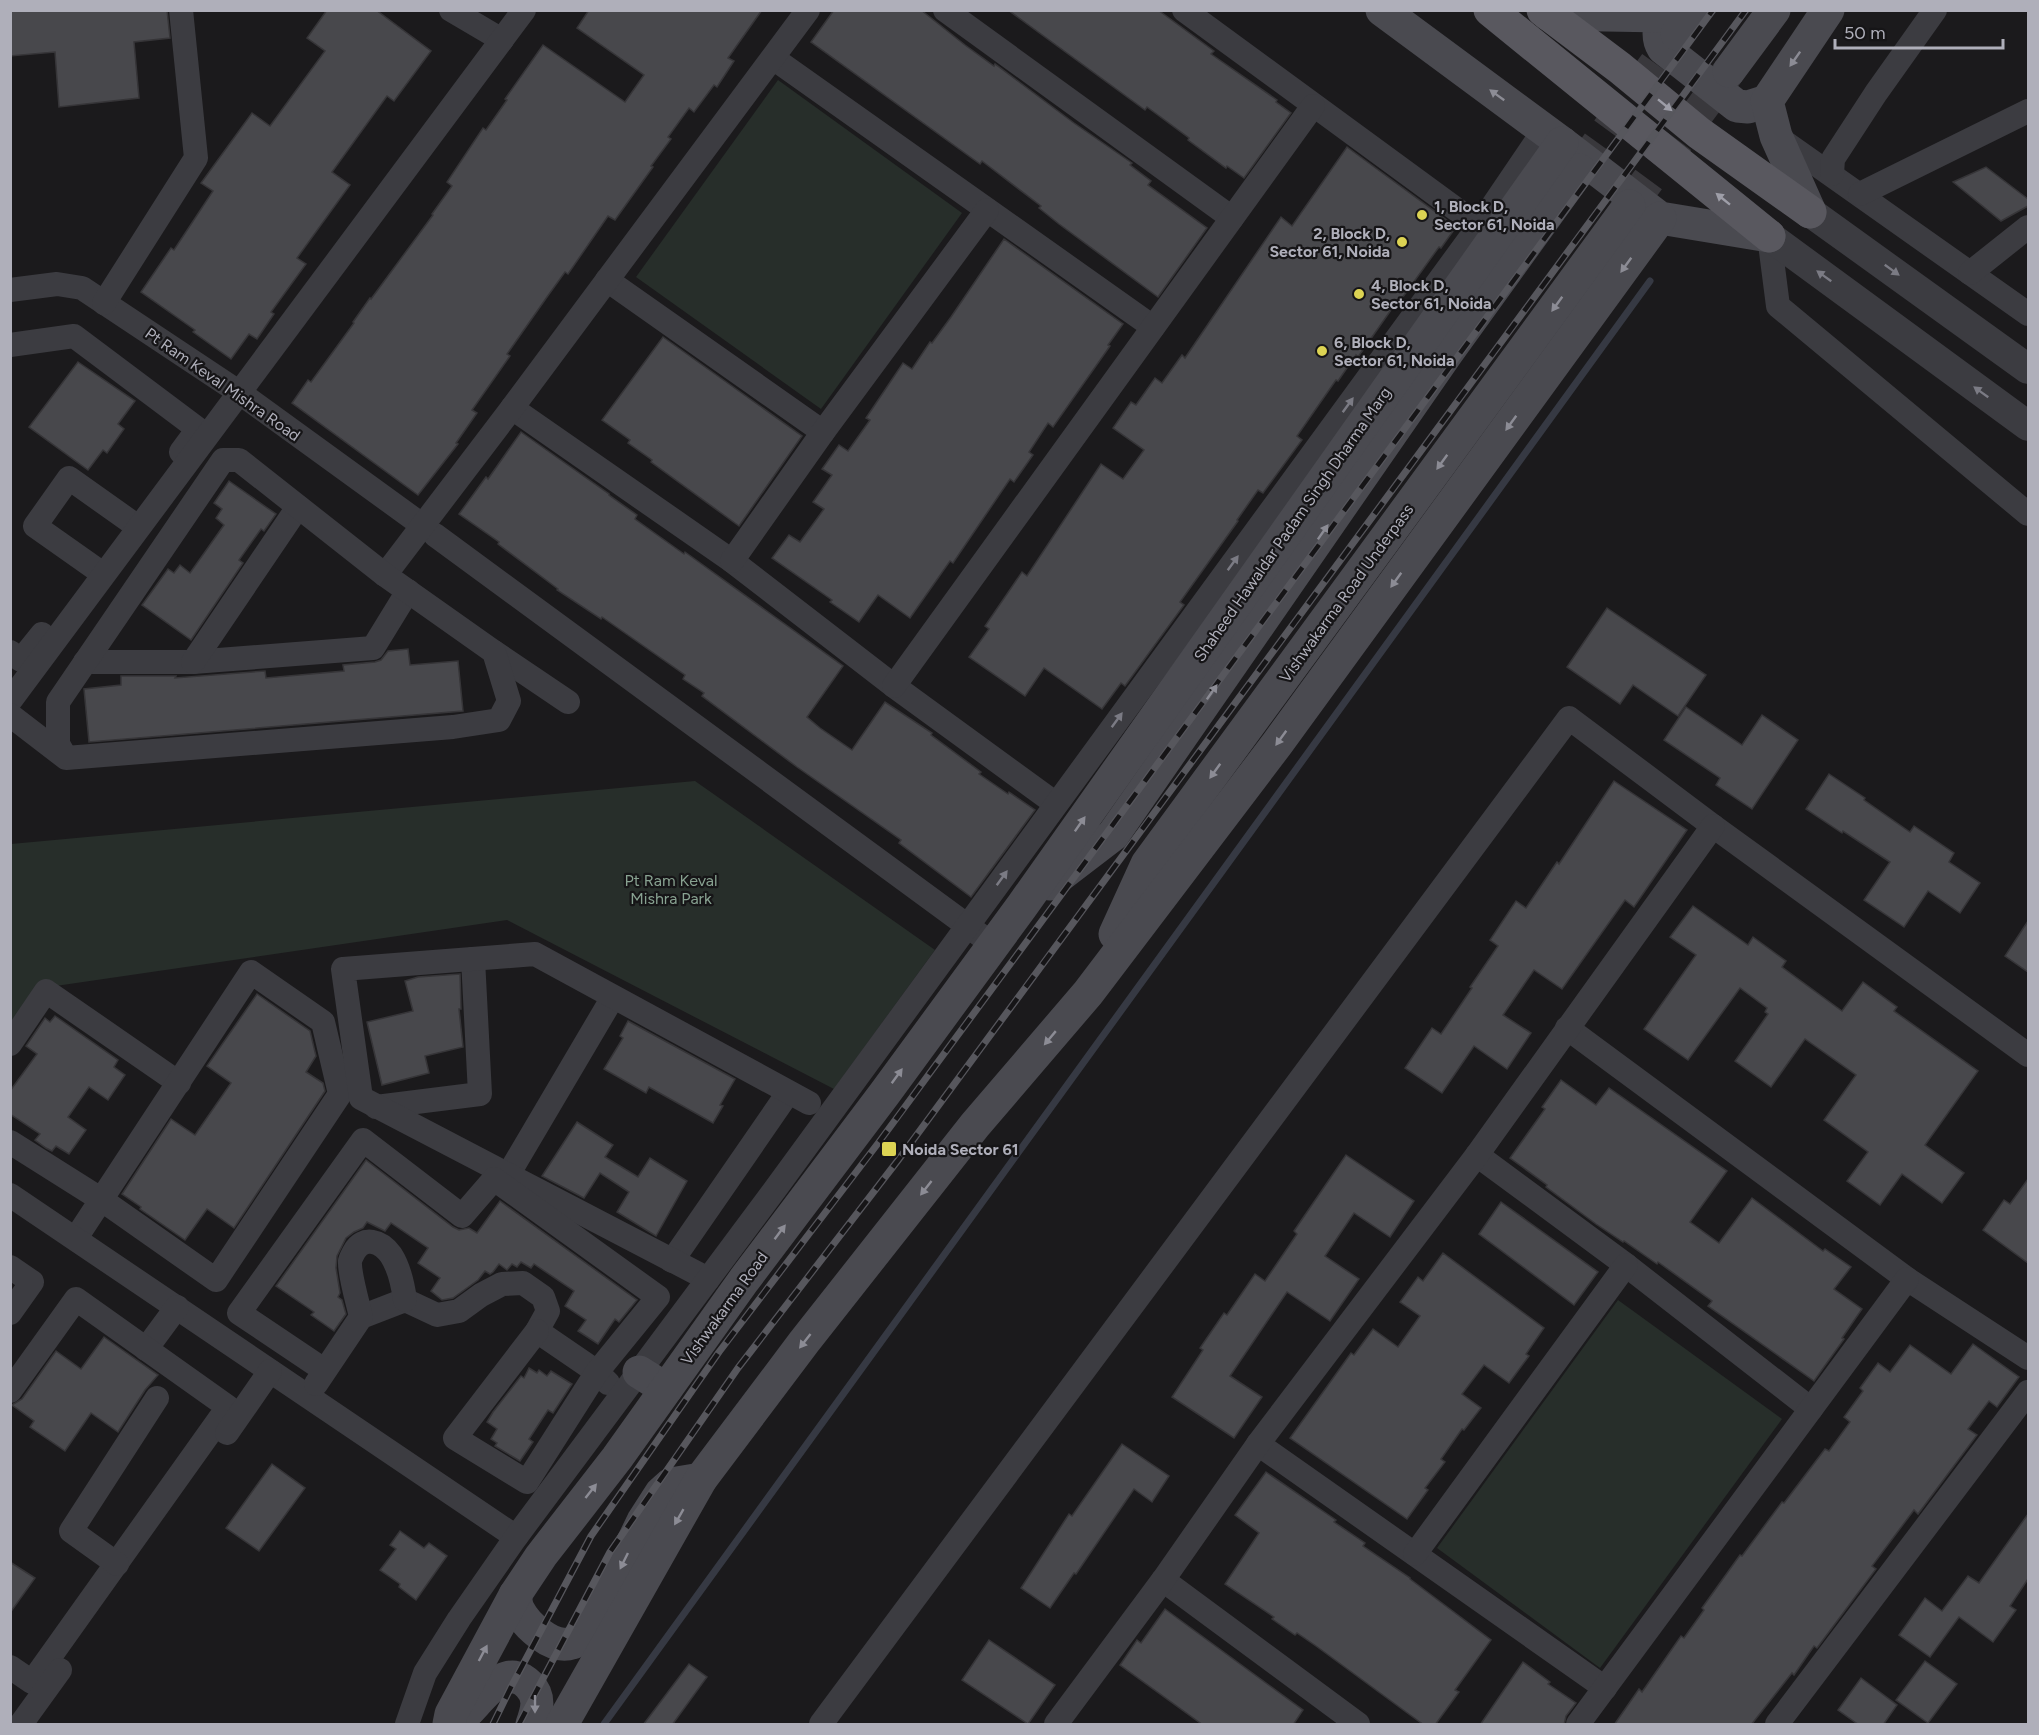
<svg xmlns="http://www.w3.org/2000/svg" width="2039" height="1735" viewBox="0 0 2039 1735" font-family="Figtree,sans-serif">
	<rect width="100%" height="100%" fill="#1b1a1c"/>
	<g fill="#272e2a">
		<polygon points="778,80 962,213 821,409 636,277"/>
		<polygon points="695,781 935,950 834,1089 507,920 35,989 11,1022 11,844"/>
		<polygon points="1618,1300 1782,1419 1600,1668 1437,1548"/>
	</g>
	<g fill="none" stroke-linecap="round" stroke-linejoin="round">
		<polyline stroke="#363943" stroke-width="7" points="604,1724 1650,281"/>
	</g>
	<g fill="#48484c" stroke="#363538" stroke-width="1.5">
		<polygon points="10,10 167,10 170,38 134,42 139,98 59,107 55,52 10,56"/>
		<polygon points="327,10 376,10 431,51 394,101 387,96 332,172 350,185 297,258 306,264 271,312 274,314 257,339 249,334 231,359 193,332 195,330 141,292 171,248 174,250 213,191 201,183 252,113 270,126 325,51 307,38"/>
		<polygon points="589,10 762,10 728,58 734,61 717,87 714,85 694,112 689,108 668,137 671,139 651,166 653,167 615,220 608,216 568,274 565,272 547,297 507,354 510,356 472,410 477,413 456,443 458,444 418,495 292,403 308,380 311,382 354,323 353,322 370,298 371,299 433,215 432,214 452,186 447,182 483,128 486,130 507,100 505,99 543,45 625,102 644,75 577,28"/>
		<polygon points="834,10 921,10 965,45 994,66 995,64 1074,123 1132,163 1130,165 1151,181 1148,185 1207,228 1158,297 1059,224 1039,208 1041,206 982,161 980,164 811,42"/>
		<polygon points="1008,10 1158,10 1214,51 1211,54 1277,100 1276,102 1291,113 1244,178 1227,166 1226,168 1188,140 1189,138 1147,107 1145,110"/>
		<polygon points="1347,147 1456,227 1441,248 1439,247 1400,301 1398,300 1358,357 1356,355 1338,381 1336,380 1297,436 1302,440 1263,493 1258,490 1237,520 1238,521 1180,602 1184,605 1125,686 1121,683 1102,709 1044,668 1025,696 969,657 989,629 985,626 1022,572 1027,576 1101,464 1123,479 1144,450 1113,428 1131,402 1136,405 1155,378 1162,383 1182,355 1185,358 1281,217 1292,226"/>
		<polygon points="1986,167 2028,199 2028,206 2001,221 1953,182"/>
		<polygon points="1004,239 1123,324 1108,345 1110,346 1053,427 1048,423 1029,452 1033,455 1014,482 1010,479 953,563 950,561 910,618 878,595 859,622 830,602 832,600 772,558 789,535 800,542 824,509 813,502 832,475 822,469 839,445 848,451 870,420 866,418 903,363 912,369 930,342 932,343 951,317"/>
		<polygon points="663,337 802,436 739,526 651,462 652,460 628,443 630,440 602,420"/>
		<polygon points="78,362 135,401 118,424 124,429 107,453 103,450 88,470 29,427"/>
		<polygon points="521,432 609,494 609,495 637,515 635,519 684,554 685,552 843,666 807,717 820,728 852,750 885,702 932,733 931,735 981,772 979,774 1008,794 1009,792 1035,810 971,897 899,843 901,840 797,767 702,696 704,693 683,679 685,675 602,617 601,619 557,590 558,589 498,544 499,542 459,514 486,477 488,479"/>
		<polygon points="229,481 276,514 264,531 261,529 239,560 243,563 191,640 142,605 168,569 174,573 180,565 190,573 224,525 216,518 222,509 214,503"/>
		<polygon points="1607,608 1706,675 1678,716 1633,685 1620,704 1567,667"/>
		<polygon points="408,649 410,665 458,661 463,711 89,742 84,689 121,685 121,676 176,676 175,678 265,671 266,678 344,671 343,665 375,662 381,660 388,651"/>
		<polygon points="1686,707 1742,745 1762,715 1798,740 1752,809 1716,785 1720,778 1664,740"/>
		<polygon points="1829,774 1865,798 1864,800 1910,832 1914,826 1954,853 1949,862 1980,883 1960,913 1928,891 1904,927 1864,900 1890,862 1843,831 1842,833 1806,809"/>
		<polygon points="1614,781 1687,830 1634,907 1625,900 1562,989 1534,970 1503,1015 1531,1033 1507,1069 1474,1046 1442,1093 1405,1068 1432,1028 1441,1034 1472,988 1470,987 1498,946 1490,940 1516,901 1526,908 1557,862 1559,864"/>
		<polygon points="1693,906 1748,945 1753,937 1786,961 1782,967 1842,1011 1863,982 1897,1007 1894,1011 1978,1071 1925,1145 1964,1173 1942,1203 1902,1174 1880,1205 1847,1181 1868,1152 1824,1120 1856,1075 1805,1039 1771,1087 1735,1061 1768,1014 1765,1012 1767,1008 1740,988 1688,1060 1644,1029 1696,955 1670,937"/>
		<polygon points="2028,921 2028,972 2005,956"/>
		<polygon points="460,974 461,1009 459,1009 463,1047 425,1056 429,1073 382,1085 367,1022 413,1011 405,981 418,977"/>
		<polygon points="257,994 310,1031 316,1056 306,1072 323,1083 325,1091 234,1228 207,1209 185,1240 140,1209 141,1207 122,1194 171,1119 195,1135 231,1083 207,1066"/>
		<polygon points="55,1016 118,1060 114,1067 125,1075 108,1100 89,1087 68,1117 86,1130 69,1154 56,1146 52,1151 46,1148 35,1140 40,1134 10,1114 10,1091 37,1054 26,1046 45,1018 50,1022"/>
		<polygon points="628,1021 735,1079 720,1105 723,1106 713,1123 649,1087 646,1093 604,1069 623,1038 620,1036"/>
		<polygon points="1561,1080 1596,1105 1609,1088 1727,1171 1690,1222 1719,1243 1752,1198 1823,1251 1825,1249 1851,1267 1834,1289 1862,1309 1842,1338 1844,1339 1814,1381 1708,1306 1712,1301 1658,1262 1657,1264 1624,1241 1623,1242 1596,1224 1546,1187 1547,1185 1510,1158 1545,1109 1542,1107"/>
		<polygon points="577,1122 613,1145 605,1157 638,1177 650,1158 687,1181 656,1236 617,1212 629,1192 600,1173 584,1198 542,1176"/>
		<polygon points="1346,1155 1414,1201 1390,1237 1354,1213 1325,1256 1359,1279 1330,1321 1287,1292 1230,1376 1262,1397 1234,1438 1172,1397 1203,1350 1200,1348 1224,1313 1227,1315 1255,1274 1265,1281 1297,1234 1294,1231"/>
		<polygon points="366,1160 453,1227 459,1230 469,1228 477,1233 500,1201 637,1300 619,1322 615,1319 598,1344 578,1331 586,1320 565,1306 574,1291 534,1264 531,1268 521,1262 517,1267 512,1264 507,1270 499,1264 493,1272 490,1274 485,1271 478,1280 453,1298 442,1300 431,1291 440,1278 418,1263 428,1248 391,1223 385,1231 367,1222 363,1228 354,1232 346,1238 337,1256 336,1268 340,1293 338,1297 342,1300 346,1314 334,1331 311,1315 314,1312 276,1286"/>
		<polygon points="2028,1179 2028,1263 1983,1230 2004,1200 2010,1204"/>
		<polygon points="1501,1202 1598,1272 1574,1305 1479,1234"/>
		<polygon points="1443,1253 1544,1328 1526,1354 1529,1356 1509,1383 1484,1365 1462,1394 1481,1408 1464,1430 1462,1429 1441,1459 1445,1462 1425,1488 1428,1490 1407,1519 1290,1438 1351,1353 1354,1355 1373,1329 1398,1347 1420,1316 1400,1302 1418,1277 1423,1281"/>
		<polygon points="104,1337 158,1375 145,1390 118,1432 91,1413 65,1451 30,1427 34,1421 12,1405 22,1399 56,1351 81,1369"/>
		<polygon points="1973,1344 2019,1377 1997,1407 1989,1401 1968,1429 1977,1435 1918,1514 1914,1510 1872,1566 1876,1569 1817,1648 1814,1646 1794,1675 1792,1673 1751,1725 1614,1725 1639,1689 1642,1692 1681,1636 1684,1638 1704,1610 1702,1608 1740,1555 1742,1556 1782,1502 1784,1503 1825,1449 1829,1451 1850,1422 1844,1417 1863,1391 1860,1388 1878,1363 1890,1372 1910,1345 1951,1374"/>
		<polygon points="529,1368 537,1373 539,1370 547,1376 551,1371 572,1384 553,1413 548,1410 529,1439 533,1442 520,1461 495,1446 497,1443 491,1439 497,1429 487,1422 493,1412 521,1376 524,1378"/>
		<polygon points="1122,1444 1169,1476 1152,1502 1134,1489 1076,1574 1074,1573 1050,1608 1021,1588 1069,1514 1072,1516"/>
		<polygon points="272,1464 305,1488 259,1551 226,1528"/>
		<polygon points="1266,1472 1336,1520 1334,1522 1365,1543 1363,1546 1410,1578 1410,1579 1491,1640 1455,1690 1459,1692 1435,1725 1424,1725 1406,1712 1316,1646 1297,1633 1295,1635 1272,1619 1274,1617 1225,1584 1259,1533 1235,1515"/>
		<polygon points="2028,1514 2028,1579 2010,1606 2016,1610 1993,1642 1959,1617 1930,1657 1899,1635 1925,1598 1942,1611 1968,1576 1979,1583"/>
		<polygon points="400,1531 424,1548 429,1543 447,1556 416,1600 399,1587 400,1584 380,1570 396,1549 390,1545"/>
		<polygon points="10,1562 35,1578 10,1613"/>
		<polygon points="1165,1609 1303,1710 1293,1725 1203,1725 1120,1665 1137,1640 1141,1643"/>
		<polygon points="989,1640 1055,1685 1028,1724 962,1680"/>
		<polygon points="1925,1661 1957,1684 1928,1723 1896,1700"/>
		<polygon points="1523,1662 1550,1682 1548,1684 1576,1703 1566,1716 1564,1725 1480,1725"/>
		<polygon points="689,1664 707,1677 672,1725 643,1725"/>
		<polygon points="1861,1678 1897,1705 1883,1725 1859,1725 1838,1710"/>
	</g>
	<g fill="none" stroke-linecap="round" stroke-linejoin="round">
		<g stroke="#39383c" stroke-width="33" stroke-dasharray="33 16" stroke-linecap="butt">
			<polyline points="1579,170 1677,34"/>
			<polyline points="1629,206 1729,71"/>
		</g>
		<g stroke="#3c3c41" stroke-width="24">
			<polyline points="451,10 502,40"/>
			<polyline points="945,10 1232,218"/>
			<polyline points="1184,10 1479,226"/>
			<polyline points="773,58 1153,327"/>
			<polyline points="1776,136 2028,314"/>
			<polyline points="1832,174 1833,159 1876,93 1935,10"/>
			<polyline points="1860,194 2028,111"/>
			<polyline points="1769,236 1778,306 2028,514"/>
			<polyline points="1970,273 2028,227"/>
			<polyline points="607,280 823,432"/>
			<polyline points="10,290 57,284 82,288 240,393 422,525"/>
			<polyline points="104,303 196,158 181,10"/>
			<polyline points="10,345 74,336 198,429 181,452"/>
			<polyline points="512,408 732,561 894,686 1056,804"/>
			<polyline points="435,535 980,935"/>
			<polyline points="732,561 823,432 987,210"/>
			<polyline points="96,569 35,526 69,478 131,522"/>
			<polyline points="385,575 512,408 808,10"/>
			<polyline points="10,652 21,660 42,634"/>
			<polyline points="494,652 568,702"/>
			<polyline points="85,662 193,662 373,648 408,591"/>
			<polyline points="193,662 298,507"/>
			<polyline points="894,686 1313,106"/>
			<polyline points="10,701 524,10"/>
			<polyline points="10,715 66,758 453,727 499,720 509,701 494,652 385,575 239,460 223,460 58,702 58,744 66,758"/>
			<polyline points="1567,1028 1907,1279 2028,1358"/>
			<polyline points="10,1044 46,991 179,1083"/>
			<polyline points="376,1107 480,1094 473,959"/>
			<polyline points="10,1142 102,1200 216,1280 340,1094 323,1022 251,972 76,1238"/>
			<polyline points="1477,1155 1626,1265 1811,1409"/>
			<polyline points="508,1175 613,997"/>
			<polyline points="10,1195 516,1537"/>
			<polyline points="672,1261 788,1093"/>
			<polyline points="10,1267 32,1282 10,1313"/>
			<polyline points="708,1279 361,1098 343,969 535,954 809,1103"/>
			<polyline points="361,1317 405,1300 437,1315 459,1311 481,1295 502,1284 523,1283 543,1297 548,1311 537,1331 597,1372 608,1383"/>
			<polyline points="146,1349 177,1307"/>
			<polyline points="324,1370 239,1313 363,1140 462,1216 494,1179 658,1297 597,1372 527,1482 455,1438 537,1331"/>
			<path d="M316,1384L361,1317C358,1303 349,1274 350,1261C350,1259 353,1254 354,1252C363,1235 381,1241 391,1255C400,1269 403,1285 405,1300"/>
			<polyline points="10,1391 76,1299 228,1407 32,1682 10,1667"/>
			<polyline points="227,1433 270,1371"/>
			<polyline points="1258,1444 1605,1688"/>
			<polyline points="1415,1554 1626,1265"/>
			<polyline points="117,1564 71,1531 157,1398"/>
			<polyline points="1163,1580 1358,1724"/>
			<polyline points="21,1724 60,1670"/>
			<polyline points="407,1724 425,1673 459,1619 516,1537 776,1188 1479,226 1544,130"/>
			<polyline points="821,1724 1569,718 1713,826 2028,1055"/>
			<polyline points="1056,1724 1163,1580 1258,1444 1477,1155 1713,826"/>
			<polyline points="1578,1724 1907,1279"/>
			<polyline points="1777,1724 2028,1392"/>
		</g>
		<g stroke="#3c3c41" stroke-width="30">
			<polyline points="1810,212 2028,369"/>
			<polyline points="1769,236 2028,426"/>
		</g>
		<g stroke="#4a4a50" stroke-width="33">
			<polyline points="1382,10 1562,143 1660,218 1769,236"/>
			<path d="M1667,10C1659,21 1656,37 1663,48L1737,106L1748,107L1767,101"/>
			<polyline points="1548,14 1663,16"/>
			<polyline points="1677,34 1695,10"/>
			<polyline points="1729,71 1774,10"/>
			<polyline points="1810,212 1776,136 1767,101 1828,10"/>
			<polyline points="1049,884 1113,835 1447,353 1579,170"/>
			<polyline points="1115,934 1147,864 1629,206"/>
			<polyline points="639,1372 666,1389"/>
			<path d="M515,1595C516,1599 516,1604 518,1609C526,1625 552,1650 572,1643C580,1641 587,1631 593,1624L643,1521L661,1493L671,1484L701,1479"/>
			<path d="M462,1717C479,1703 504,1659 529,1685C541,1697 537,1710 532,1724"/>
			<polyline points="449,1724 451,1714 515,1595 541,1556 617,1458 744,1280 885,1093 1022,906 1562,143"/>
			<polyline points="562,1724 701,1479 804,1342 975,1125 1088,993 1277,744 1660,218"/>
		</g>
		<g stroke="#59585f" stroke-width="33">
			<polyline points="1490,10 1769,236"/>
			<polyline points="1543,10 1620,68 1699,133 1810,212"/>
		</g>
		<g stroke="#57575d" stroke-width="7">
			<g id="rail">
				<polyline points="493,1724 511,1687 591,1536 719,1352 879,1142 1713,10"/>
				<polyline points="519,1724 610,1552 738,1368 899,1159 1746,10"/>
			</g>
		</g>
		<use href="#rail" stroke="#161517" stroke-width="4.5" stroke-dasharray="14" stroke-linecap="butt"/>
	</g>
	<defs><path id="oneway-solid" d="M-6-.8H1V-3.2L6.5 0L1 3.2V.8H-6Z" transform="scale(1.5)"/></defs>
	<g fill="#8c8c95">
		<use href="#oneway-solid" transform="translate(1795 59) rotate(125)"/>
		<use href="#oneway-solid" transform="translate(1497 95) rotate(-144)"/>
		<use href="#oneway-solid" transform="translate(1626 265) rotate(126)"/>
		<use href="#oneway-solid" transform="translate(1557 304) rotate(126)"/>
		<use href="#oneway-solid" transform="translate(1511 423) rotate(126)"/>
		<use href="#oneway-solid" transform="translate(1442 462) rotate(126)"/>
		<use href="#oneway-solid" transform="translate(1323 532) rotate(-55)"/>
		<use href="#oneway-solid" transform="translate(1396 580) rotate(126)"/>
		<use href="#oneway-solid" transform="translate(1212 692) rotate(-55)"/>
		<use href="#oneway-solid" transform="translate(1281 738) rotate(126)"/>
		<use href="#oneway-solid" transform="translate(1215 771) rotate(126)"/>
		<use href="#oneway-solid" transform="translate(1080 824) rotate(-55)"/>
		<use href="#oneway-solid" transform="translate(1050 1038) rotate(130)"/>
		<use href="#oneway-solid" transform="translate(897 1076) rotate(-54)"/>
		<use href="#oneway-solid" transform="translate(926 1188) rotate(128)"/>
		<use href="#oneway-solid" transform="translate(780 1232) rotate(-53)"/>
		<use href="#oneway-solid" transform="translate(805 1341) rotate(128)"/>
		<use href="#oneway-solid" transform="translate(591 1491) rotate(-52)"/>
		<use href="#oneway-solid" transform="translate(679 1517) rotate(120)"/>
		<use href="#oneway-solid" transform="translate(624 1561) rotate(116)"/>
		<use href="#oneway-solid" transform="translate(483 1653) rotate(-62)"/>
		<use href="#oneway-solid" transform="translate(535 1704) rotate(90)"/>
	</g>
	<g fill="#9e9ea8">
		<use href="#oneway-solid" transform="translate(1665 105) rotate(39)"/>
		<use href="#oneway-solid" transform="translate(1723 199) rotate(-141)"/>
	</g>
	<g fill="#7b7b84">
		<use href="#oneway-solid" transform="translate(1892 270) rotate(36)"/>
		<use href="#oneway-solid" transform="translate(1824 276) rotate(-144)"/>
		<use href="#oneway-solid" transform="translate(1981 392) rotate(-144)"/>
		<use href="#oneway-solid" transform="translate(1348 405) rotate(-54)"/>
		<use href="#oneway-solid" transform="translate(1233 563) rotate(-54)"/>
		<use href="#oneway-solid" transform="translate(1117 720) rotate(-54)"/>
		<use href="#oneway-solid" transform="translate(1002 878) rotate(-54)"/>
	</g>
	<g fill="#dcd353" stroke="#161517" stroke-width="2">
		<circle cx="1422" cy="215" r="6"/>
		<circle cx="1402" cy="242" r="6"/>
		<circle cx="1359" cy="294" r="6"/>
		<circle cx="1322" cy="351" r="6"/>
		<rect x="881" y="1141" width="16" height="16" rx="3"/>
	</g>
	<g text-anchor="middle" stroke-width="4.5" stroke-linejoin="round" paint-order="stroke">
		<g font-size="16" font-weight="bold" fill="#afafba" stroke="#161517" text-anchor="start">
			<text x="1434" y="212">1, Block D,<tspan x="1434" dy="18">Sector 61, Noida</tspan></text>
			<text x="1390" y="239" text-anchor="end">2, Block D,<tspan x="1390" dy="18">Sector 61, Noida</tspan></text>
			<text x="1371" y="291">4, Block D,<tspan x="1371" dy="18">Sector 61, Noida</tspan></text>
			<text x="1334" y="348">6, Block D,<tspan x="1334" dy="18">Sector 61, Noida</tspan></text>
			<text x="902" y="1155">Noida Sector 61</text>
		</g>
		<g font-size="16" fill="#afafba" stroke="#161517">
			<text transform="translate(223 384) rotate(35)" y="6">Pt Ram Keval Mishra Road</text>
			<text transform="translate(1292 524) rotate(-55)" y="6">Shaheed Hawaldar Padam Singh Dharma Marg</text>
			<text transform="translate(1346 593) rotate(-54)" y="6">Vishwakarma Road Underpass</text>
			<text transform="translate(724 1308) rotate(-54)" y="6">Vishwakarma Road</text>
		</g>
		<g font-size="16" fill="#88a291" stroke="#161517">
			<text x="671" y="886">Pt Ram Keval<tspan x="671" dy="18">Mishra Park</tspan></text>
		</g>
	</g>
	<rect width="2039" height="1735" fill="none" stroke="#afafba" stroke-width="24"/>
	<path d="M1835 39v9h168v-9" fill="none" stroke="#afafba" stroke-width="3"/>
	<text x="1844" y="39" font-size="18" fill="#afafba" stroke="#161517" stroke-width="4.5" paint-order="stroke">50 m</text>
</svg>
